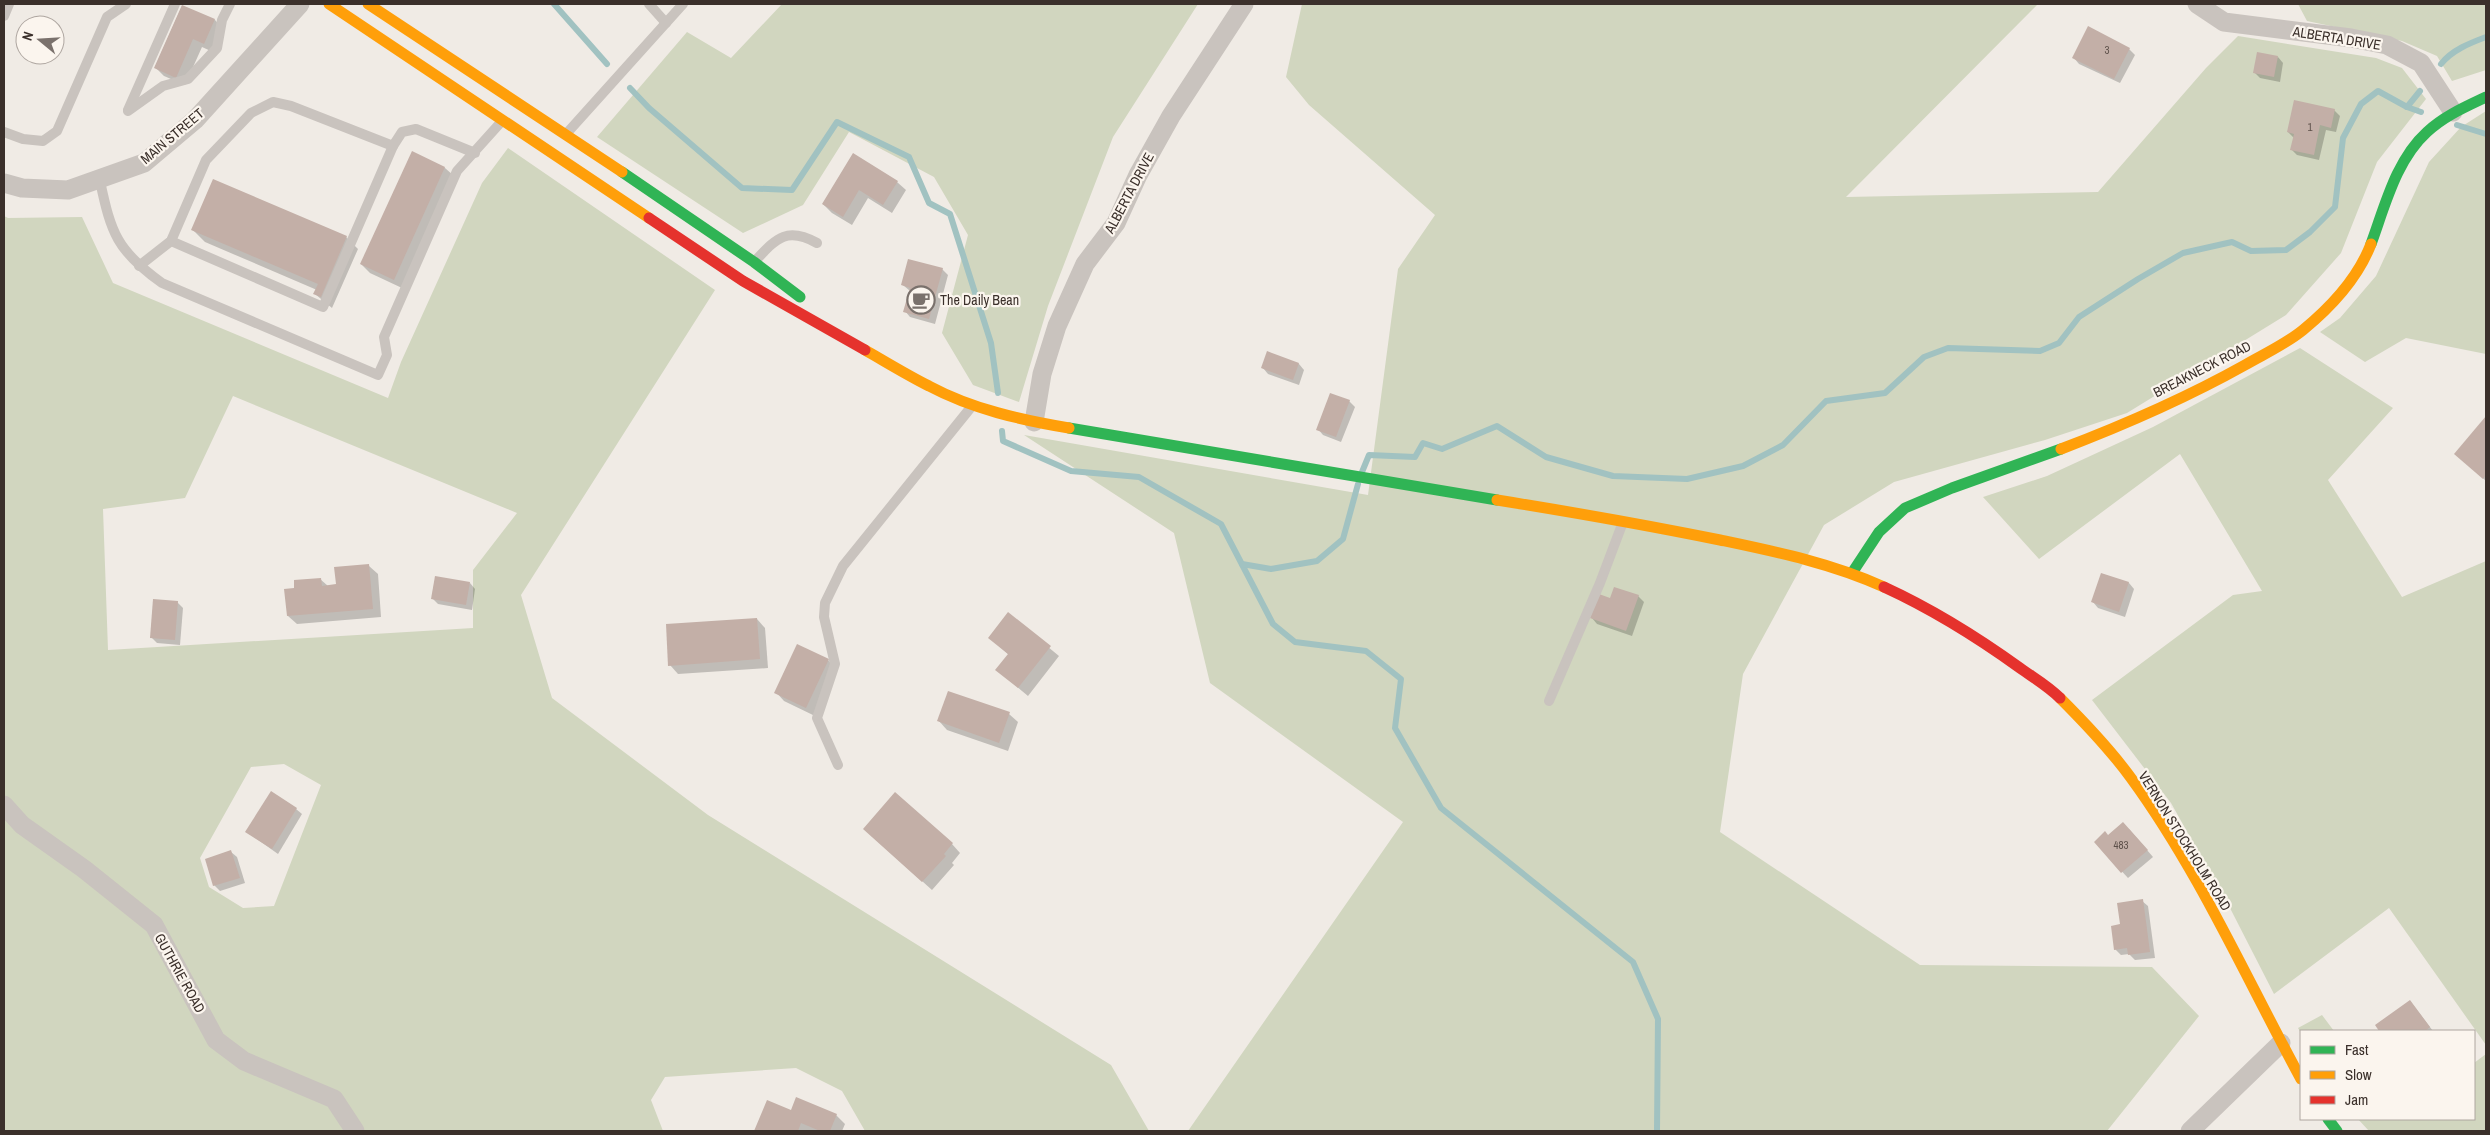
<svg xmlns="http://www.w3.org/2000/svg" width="2490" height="1135" viewBox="0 0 2490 1135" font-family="'Archivo Narrow',sans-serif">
	<rect width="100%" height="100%" fill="#f0ebe5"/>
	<g fill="#d1d6bf" fill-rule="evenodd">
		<polygon points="782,4 1198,4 1113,137 1048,306 1019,402 973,385 942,333 968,235 934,177 849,132 803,205 743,233 597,137 687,32 731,58"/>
		<polygon points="1302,4 2038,4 1846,197 2098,192 2206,68 2238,36 2376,58 2402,68 2426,99 2377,162 2341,253 2286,315 2127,413 2045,440 1894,482 1824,525 1743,674 1720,832 1920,965 2152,967 2199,1016 2107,1131 1188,1131 1403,822 1210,683 1174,533 1024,435 1368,495 1398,269 1435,215 1309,105 1286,77"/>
		<polygon points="2298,4 2486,4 2486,70 2452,81 2437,56 2402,41 2307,21"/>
		<polygon points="2486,111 2486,354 2406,338 2365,362 2320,332 2340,318 2376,276 2429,162 2461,127"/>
		<path d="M508,148L715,290L521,595L552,698L708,815L1111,1065L1149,1131H865L842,1091L796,1068L665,1077L651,1100L663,1131H4V216L8,218L82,217L113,283L388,398L401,362L482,183ZM233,396L517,513L473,570V628L108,650L103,509L185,498ZM284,764L321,785L274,906L243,908L209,887L200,858L251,767Z"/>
		<polygon points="2300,348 2393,408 2328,480 2402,597 2486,561 2486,1045 2389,908 2274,994 2231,910 2171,803 2092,700 2233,595 2262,591 2180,454 2039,559 1983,497 2047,476 2153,427"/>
		<polygon points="2322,1015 2334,1031 2301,1031 2301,1033 2298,1028"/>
		<polygon points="2486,1054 2486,1131 2369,1131 2358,1119 2474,1119 2474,1063"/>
	</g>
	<g fill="#0003">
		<polygon points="182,6 215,20 223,29 213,52 202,47 185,85 164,76 155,67"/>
		<polygon points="2129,49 2135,55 2120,83 2079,64 2074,58"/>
		<polygon points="2278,57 2283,63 2280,82 2260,78 2254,72"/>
		<polygon points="2334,110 2340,116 2336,132 2326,130 2319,160 2297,155 2292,150 2294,138 2288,132"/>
		<polygon points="412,153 445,168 454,176 402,288 370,273 361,264"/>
		<polygon points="853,155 897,182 906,190 892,213 868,198 852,225 832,213 823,204"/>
		<polygon points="193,230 346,237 358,249 332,308 315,294 317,290 205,242"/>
		<polygon points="942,269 948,275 935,324 910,317 905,311 910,291 903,285"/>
		<polygon points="1268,353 1299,364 1304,370 1299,385 1268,374 1263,368"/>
		<polygon points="1349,401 1355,407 1341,442 1323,435 1318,429"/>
		<polygon points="2486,418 2486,481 2456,454"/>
		<polygon points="369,566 378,574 381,617 297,624 288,616 296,589 320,579 328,586 337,586"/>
		<polygon points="2102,574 2129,583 2134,589 2125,617 2098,608 2093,602"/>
		<polygon points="470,583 475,589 472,610 438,604 433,599"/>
		<polygon points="1638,596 1644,602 1632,636 1597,624 1592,618 1611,600"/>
		<polygon points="177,602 183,608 180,645 157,643 151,637"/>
		<polygon points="1008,614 1059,656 1028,696 997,670 1009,655 990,638"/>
		<polygon points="757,619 765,628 768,668 678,674 670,665"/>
		<polygon points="828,660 837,669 815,716 784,701 776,692"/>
		<polygon points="1009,714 1018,722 1008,751 947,730 939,721"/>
		<polygon points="296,809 302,814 278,854 247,832"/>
		<polygon points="2129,829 2153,857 2128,878 2095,842"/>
		<polygon points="873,837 952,844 960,853 952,863 954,865 932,890"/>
		<polygon points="231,852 237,857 245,883 220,891 214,885"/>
		<polygon points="2142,901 2148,906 2155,958 2135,960 2129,954 2121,955 2115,949 2121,925"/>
		<polygon points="2410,1001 2433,1031 2381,1031 2377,1026"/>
		<polygon points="767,1102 791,1112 836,1115 845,1124 842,1131 755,1131"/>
	</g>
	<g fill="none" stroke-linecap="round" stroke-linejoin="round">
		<g stroke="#a1c2c1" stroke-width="6">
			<polyline points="554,4 607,64"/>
			<path d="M2441,64C2452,50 2470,43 2486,37"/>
			<polyline points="630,88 649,108 742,188 792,190 837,122 909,157 929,203 950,214 991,343 998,393"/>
			<polyline points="2407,107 2421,112"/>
			<polyline points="2457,125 2486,134"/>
			<polyline points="1002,431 1003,441 1071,471 1139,477 1221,524 1273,624 1295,642 1366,651 1401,679 1395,728 1441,808 1633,962 1658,1019 1657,1131"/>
			<polyline points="1362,472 1369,455 1415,457 1423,443 1442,449 1497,426 1546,457 1613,476 1687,479 1743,466 1783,445 1826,401 1885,393 1924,357 1948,348 2040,351 2059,343 2079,317 2138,279 2183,253 2232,242 2251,251 2286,250 2310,232 2335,207 2343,138 2361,104 2378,91 2407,107 2420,91"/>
			<polyline points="1242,564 1271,569 1317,561 1343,539 1358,484"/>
		</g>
	</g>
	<g fill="#c3afa7">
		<polygon points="182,5 215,19 204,44 193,39 176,78 154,68"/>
		<polygon points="2088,26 2130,48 2114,79 2072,58"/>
		<polygon points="2257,52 2278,56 2274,77 2253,73"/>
		<polygon points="2294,100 2335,109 2331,128 2320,125 2314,155 2290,150 2294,134 2287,132"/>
		<polygon points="412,151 445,167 394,280 360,264"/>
		<polygon points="853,153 898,181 883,205 859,190 843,217 822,204"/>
		<polygon points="213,179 347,236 321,297 313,294 318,284 191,230"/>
		<polygon points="908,259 943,268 929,319 903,312 910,288 901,285"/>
		<polygon points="1267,351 1299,363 1293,380 1261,368"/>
		<polygon points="1330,393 1350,400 1336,437 1316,430"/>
		<polygon points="2486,416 2486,475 2483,479 2454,454"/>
		<polygon points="369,564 373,609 287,616 284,589 294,588 294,580 321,578 322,586 336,584 334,567"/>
		<polygon points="2101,573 2129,582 2119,612 2091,602"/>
		<polygon points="435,576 470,582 466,605 431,599"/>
		<polygon points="1614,587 1639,595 1626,631 1590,618 1599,594 1610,598"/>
		<polygon points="153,599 178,601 175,640 150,638"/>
		<polygon points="1008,612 1051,646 1018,688 995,670 1008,654 988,638"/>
		<polygon points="757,618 760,659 668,666 666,624"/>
		<polygon points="797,644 829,659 806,708 774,693"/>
		<polygon points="948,691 1010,712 999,743 937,721"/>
		<polygon points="271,791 297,808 272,849 245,832"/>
		<polygon points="895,792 953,843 944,854 946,856 922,882 863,829"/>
		<polygon points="2123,822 2148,850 2121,873 2094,842 2105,831 2108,835"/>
		<polygon points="231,850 240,878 213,886 205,859"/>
		<polygon points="2143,899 2150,952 2128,955 2127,948 2114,950 2111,926 2120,924 2117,903"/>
		<polygon points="2410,1000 2430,1027 2425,1031 2379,1031 2375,1025"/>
		<polygon points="796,1097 837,1114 830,1131 820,1131 801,1123 798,1131 754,1131 767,1100 791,1110"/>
	</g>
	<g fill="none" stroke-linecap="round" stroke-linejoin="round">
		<g stroke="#c9c3be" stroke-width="10">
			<polyline points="649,4 666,23"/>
			<polyline points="4,16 9,4"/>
			<polyline points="128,110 175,4"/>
			<polyline points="128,111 163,86 188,79 217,48 222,20 230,4"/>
			<polyline points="4,132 23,139 43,141 57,131 107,17 126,4"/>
			<polyline points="567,133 683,4"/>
			<path d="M100,181C111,233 117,251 162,283L378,375L387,355L384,337L457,171L502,121"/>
			<polyline points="171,241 323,307 393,146"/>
			<path d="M755,261C776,239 786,226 817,243"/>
			<polyline points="139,266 171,241 206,160 251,113 273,102 291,106 393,146 402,132 416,129 475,153"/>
			<polyline points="1549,701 1600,583 1623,522"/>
			<polyline points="838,765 817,718 835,664 824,617 825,603 843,566 972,406"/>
		</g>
		<g stroke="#c9c3be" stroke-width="19">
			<polyline points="2197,4 2224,22 2351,38 2387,45 2421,63 2453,112"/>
			<polyline points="4,183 22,188 68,190 144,163 195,120 300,4"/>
			<polyline points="1034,422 1042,374 1057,326 1085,264 1116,223 1138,175 1171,116 1244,4"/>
			<polyline points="4,805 22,825 84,869 154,925 216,1040 244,1061 334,1099 355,1131"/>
			<polyline points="2190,1131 2281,1043"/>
		</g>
		<g stroke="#30b455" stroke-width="11">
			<polyline points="622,172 754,262 800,297"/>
			<path d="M2371,244C2385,206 2396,160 2427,132C2444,116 2465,107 2486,97"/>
			<polyline points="1069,428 1497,500"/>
			<polyline points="1852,573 1879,532 1905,508 1952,488 2061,449"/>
			<polyline points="2328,1119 2337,1131"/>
		</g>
		<g stroke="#ff9f0a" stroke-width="11">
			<polyline points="329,4 649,218"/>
			<polyline points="368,4 622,172"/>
			<path d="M865,350C886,362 907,375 929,386C972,409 1021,420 1069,428"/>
			<path d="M2061,449C2124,425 2186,398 2245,365C2264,354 2286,344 2303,330C2331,307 2358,278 2371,244"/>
			<path d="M1497,500C1572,512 1646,525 1720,540C1777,552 1831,563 1884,587"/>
			<path d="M2060,698C2085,723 2110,749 2131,778C2199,871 2246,978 2301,1079"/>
		</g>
		<g stroke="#e5322d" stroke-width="11">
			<polyline points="649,218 743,281 865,350"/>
			<path d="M1884,587C1932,609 1977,637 2020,668C2034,678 2048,686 2060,698"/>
		</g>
	</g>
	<defs>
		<g id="cafe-ring" transform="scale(1.4375)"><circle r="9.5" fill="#fbf5ee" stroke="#7a716c" stroke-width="1.5"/><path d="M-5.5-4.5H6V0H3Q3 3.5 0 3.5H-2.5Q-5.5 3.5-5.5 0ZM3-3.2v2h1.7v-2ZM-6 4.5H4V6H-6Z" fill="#7a716c"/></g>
	</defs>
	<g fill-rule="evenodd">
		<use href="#cafe-ring" x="921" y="300"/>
	</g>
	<g text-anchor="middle" stroke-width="4.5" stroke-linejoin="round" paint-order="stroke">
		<g font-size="11" fill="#5d504a">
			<text x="2107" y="54">3</text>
			<text x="2310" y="131">1</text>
			<text x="2121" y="849">483</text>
		</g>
		<g font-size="14" fill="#3b302b" stroke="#fbf5ee">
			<text transform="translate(2337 38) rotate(9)" y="5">ALBERTA DRIVE</text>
			<text transform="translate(172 136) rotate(-40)" y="5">MAIN STREET</text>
			<text transform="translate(1129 193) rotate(-62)" y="5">ALBERTA DRIVE</text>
			<text transform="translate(2202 369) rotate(-27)" y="5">BREAKNECK ROAD</text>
			<text transform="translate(2185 841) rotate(58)" y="5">VERNON STOCKHOLM ROAD</text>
			<text transform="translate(180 973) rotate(61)" y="5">GUTHRIE ROAD</text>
		</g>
		<g font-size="14" fill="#3b302b" stroke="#fbf5ee" text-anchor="start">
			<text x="940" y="305">The Daily Bean</text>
		</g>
	</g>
	<rect width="2490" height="1135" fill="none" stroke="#3b302b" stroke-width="10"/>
	<rect x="2300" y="1030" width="175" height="90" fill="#fbf5ee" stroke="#aea6a0"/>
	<rect x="2310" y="1046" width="25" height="8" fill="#30b455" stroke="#aea6a0"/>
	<text x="2345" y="1055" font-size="15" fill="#3b302b">Fast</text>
	<rect x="2310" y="1071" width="25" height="8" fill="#ff9f0a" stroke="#aea6a0"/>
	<text x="2345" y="1080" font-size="15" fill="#3b302b">Slow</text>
	<rect x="2310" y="1096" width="25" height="8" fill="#e5322d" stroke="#aea6a0"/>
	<text x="2345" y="1105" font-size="15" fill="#3b302b">Jam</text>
	<g transform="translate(40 40) rotate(288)"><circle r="24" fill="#fbf5ee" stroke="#aea6a0"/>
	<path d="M0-4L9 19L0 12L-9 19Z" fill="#7a716c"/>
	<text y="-8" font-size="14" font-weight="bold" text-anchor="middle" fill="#3b302b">N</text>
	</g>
</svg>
